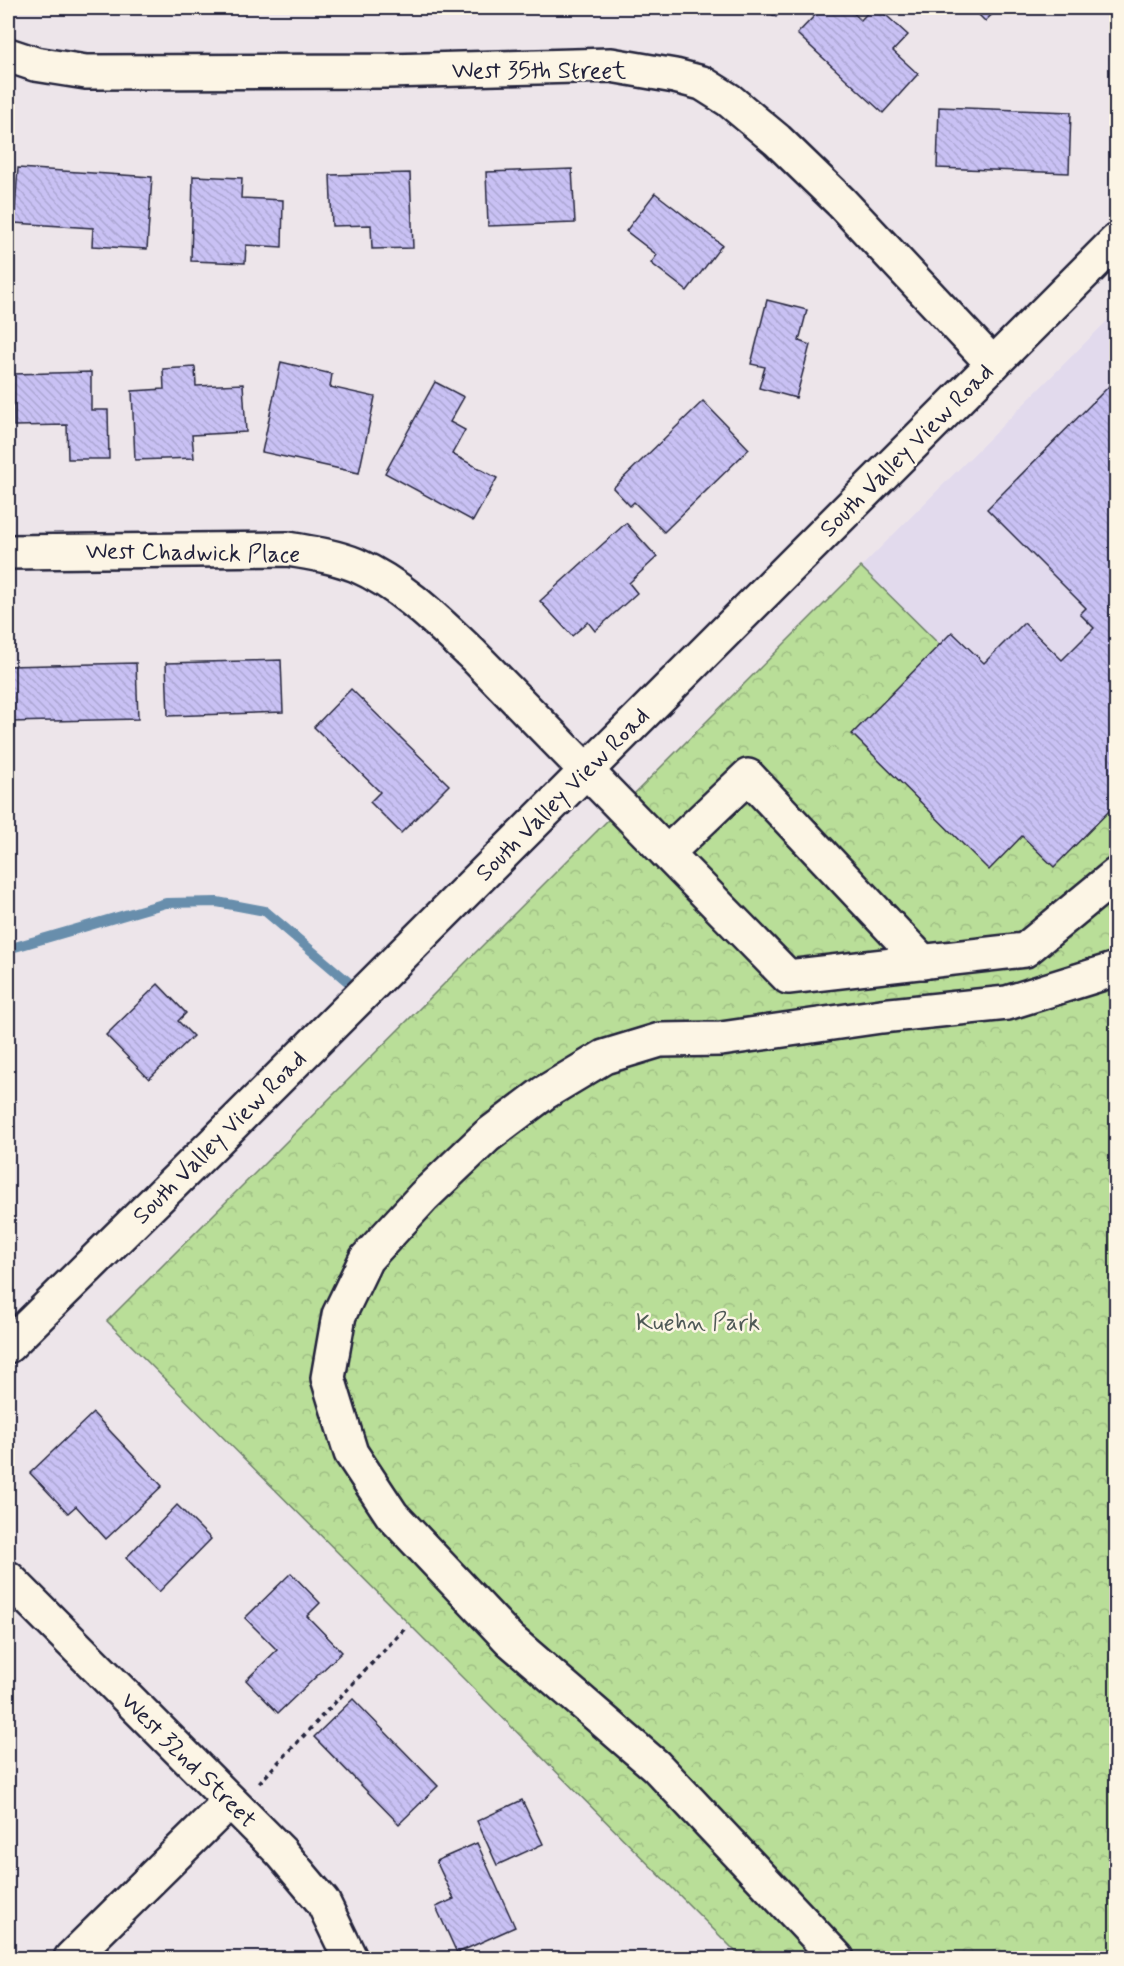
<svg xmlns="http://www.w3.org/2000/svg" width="1124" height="1966" viewBox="0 0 1124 1966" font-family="Mynerve,sans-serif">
	<defs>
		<pattern id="park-crowns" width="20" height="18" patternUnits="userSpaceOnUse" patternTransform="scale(1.5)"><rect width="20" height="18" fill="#b9de98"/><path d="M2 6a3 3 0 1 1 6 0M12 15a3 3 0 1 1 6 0" fill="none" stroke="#9fbe84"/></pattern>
		<pattern id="building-back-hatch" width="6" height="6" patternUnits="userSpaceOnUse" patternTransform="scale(1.5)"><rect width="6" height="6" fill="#c9c1f4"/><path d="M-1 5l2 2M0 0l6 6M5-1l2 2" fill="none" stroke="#aca6d2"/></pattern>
	</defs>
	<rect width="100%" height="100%" fill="#ede5ea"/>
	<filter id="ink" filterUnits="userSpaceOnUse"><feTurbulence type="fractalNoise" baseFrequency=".0167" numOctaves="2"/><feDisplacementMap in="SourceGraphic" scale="12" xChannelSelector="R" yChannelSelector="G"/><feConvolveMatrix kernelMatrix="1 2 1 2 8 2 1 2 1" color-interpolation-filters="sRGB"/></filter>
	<g filter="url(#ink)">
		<polygon fill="#e2daed" points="1116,312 1116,818 861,567"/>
		<polygon fill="url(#park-crowns)" stroke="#6e806a" stroke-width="1.5" points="861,567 1116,819 1116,1958 742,1958 107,1321"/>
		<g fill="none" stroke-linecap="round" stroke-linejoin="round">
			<polyline stroke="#688eac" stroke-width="10" points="8,949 166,903 217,902 265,911 360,992"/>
		</g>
		<g fill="url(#building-back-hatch)" stroke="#22223b" stroke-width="1.5">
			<polygon points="762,8 783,8 776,17"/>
			<polygon points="822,8 848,8 861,20 872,8 878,8 908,35 893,51 918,74 883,113 797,34"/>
			<polygon points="972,8 999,8 985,21"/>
			<polygon points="939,107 1071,112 1069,173 937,168"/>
			<polygon points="18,168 152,177 147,249 92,246 93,228 14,223"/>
			<polygon points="572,169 575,223 488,226 486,172"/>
			<polygon points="410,173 413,248 372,249 371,225 332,226 330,175"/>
			<polygon points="193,176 242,178 241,198 283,200 282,247 246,245 245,263 191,261"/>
			<polygon points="655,193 722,245 687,291 651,263 657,255 626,231"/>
			<polygon points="767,300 807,310 799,341 810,345 796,398 759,388 765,367 751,364"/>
			<polygon points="281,362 332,374 330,387 375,397 359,473 262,452"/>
			<polygon points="195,367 196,386 243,384 246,432 192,435 194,458 135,460 132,391 164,389 163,369"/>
			<polygon points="91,372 91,410 108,410 109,459 68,459 67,425 14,426 13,374"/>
			<polygon points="1116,379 1116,804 1054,867 1022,836 989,870 852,734 952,632 984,663 1024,623 1062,660 1094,628 1080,614 1086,608 987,509"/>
			<polygon points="435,382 464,397 450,422 465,430 452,454 497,478 473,521 385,473"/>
			<polygon points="703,401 749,449 664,532 634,502 630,506 613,488"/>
			<polygon points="626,523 657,557 629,583 637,593 595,631 588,622 572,636 540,601"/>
			<polygon points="281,660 283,712 168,716 166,663"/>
			<polygon points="136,663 138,719 10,722 8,666"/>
			<polygon points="351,689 449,785 401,833 370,802 380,792 314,727"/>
			<polygon points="158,984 186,1013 178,1021 193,1036 149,1079 106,1035"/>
			<polygon points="93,1413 162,1486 106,1539 76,1506 68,1513 30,1473"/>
			<polygon points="177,1505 211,1539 159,1592 126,1558"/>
			<polygon points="291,1573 320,1603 307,1616 342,1652 278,1713 246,1680 277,1650 245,1618"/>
			<polygon points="353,1699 438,1786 399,1824 314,1737"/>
			<polygon points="522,1800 543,1844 497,1865 477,1821"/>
			<polygon points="477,1843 515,1927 457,1953 436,1907 454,1899 436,1861"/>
		</g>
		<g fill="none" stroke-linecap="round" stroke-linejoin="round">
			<g stroke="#22223b" stroke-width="38">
				<g id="minor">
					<polyline points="8,55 35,64 86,72 388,71 611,65 675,76 702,83 729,100 777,140 841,202 993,364"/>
					<path d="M8,552L288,549C311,553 334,556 356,565C402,585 438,622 474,656L788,977L1025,950L1116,875"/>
					<polyline points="667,853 748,776 923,962"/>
					<polyline points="8,1346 213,1144 1116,241"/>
					<polyline points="8,1578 281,1852 323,1902 350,1958"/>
					<polyline points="71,1958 230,1801"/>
					<polyline points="837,1958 656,1766 510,1640 392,1515 351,1453 328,1378 339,1315 366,1259 424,1196 487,1136 544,1093 604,1057 660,1040 721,1039 881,1016 1007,1003 1116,969"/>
				</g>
			</g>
			<polyline stroke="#22223b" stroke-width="4" stroke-dasharray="4.5 4.5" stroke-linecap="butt" points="259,1783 405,1628"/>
			<use href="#minor" stroke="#fcf5e5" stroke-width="33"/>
		</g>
	</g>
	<g text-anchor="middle" stroke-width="5" stroke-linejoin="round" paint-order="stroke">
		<g font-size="24" fill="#22223b" stroke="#fcf5e5">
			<text x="539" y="78">West 35th Street</text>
			<text transform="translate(906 450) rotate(-45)" y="8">South Valley View Road</text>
			<text transform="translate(193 552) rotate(1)" y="8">West Chadwick Place</text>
			<text transform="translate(562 794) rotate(-45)" y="8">South Valley View Road</text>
			<text transform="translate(219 1137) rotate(-45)" y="8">South Valley View Road</text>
			<text transform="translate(189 1760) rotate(45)" y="8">West 32nd Street</text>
		</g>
		<g font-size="24" fill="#4f5a57" stroke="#fcf5e5">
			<text x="698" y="1330">Kuehn Park</text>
		</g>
	</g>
	<rect width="1124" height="1966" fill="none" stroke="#fcf5e5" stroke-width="30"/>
	<rect x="15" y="15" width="1094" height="1936" fill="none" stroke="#22223b" stroke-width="2" filter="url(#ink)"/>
</svg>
